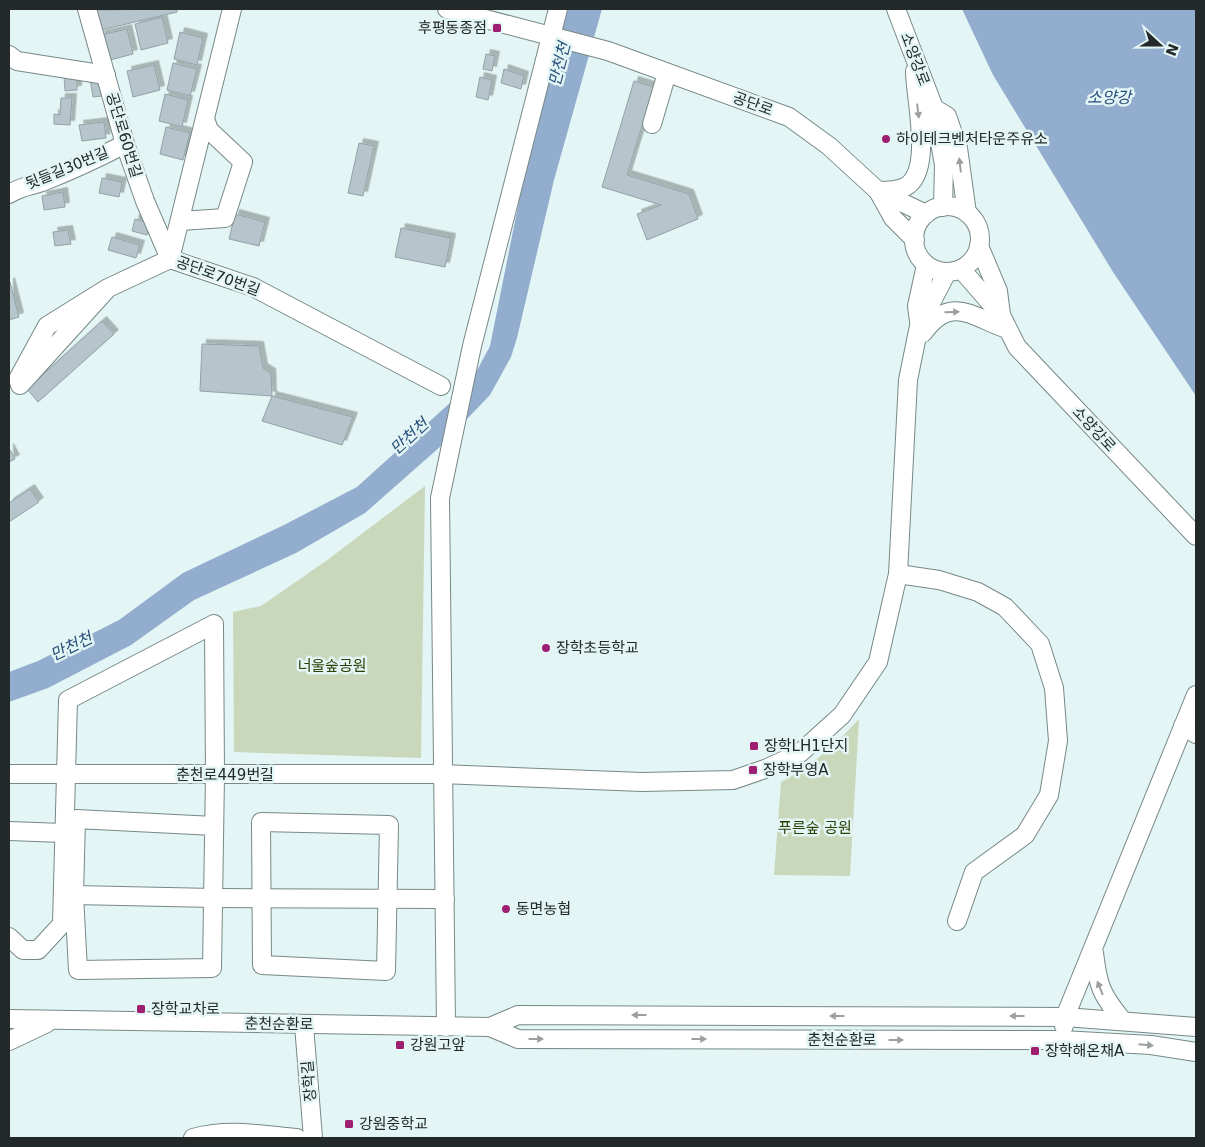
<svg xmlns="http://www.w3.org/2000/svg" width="1205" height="1147" viewBox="0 0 1205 1147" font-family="'DejaVu Sans','Noto Sans KR',sans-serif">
	<defs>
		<filter id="shadow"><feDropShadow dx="4.5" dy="-4.5" stdDeviation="0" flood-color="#0004"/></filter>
	</defs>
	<rect width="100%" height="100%" fill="#e3f5f4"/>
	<g fill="#c9d8bb">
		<polygon points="425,486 421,758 234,752 233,612 261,606 326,561"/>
		<path d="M859,719L850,876L774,875L781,782C811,767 836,744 859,719Z"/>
	</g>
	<g fill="#92adce">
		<polygon points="564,9 602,9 554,180 517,338 511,357 490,395 441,446 365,513 296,553 194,600 131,645 48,688 9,702 9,672 38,661 119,620 183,573 284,525 357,487 451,402 473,378 490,346 523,181"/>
		<polygon points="962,9 1196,9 1196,396 1113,272 993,75"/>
	</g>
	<g fill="#b6c5cb" stroke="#92a1a7" filter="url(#shadow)">
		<polygon points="177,9 177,12 101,30 96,10"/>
		<polygon points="162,17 168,43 141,50 135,24"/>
		<polygon points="127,29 133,54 106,61 100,35"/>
		<polygon points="180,32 203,38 197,65 174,59"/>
		<polygon points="486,54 495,56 492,71 483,69"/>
		<polygon points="173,63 197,69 190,96 167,90"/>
		<polygon points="154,65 160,90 133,97 127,71"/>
		<polygon points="504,69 524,76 521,89 501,83"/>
		<polygon points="64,76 77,76 77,90 65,91"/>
		<polygon points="480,77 492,80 488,100 476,97"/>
		<polygon points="100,78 102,96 93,97 90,79"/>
		<polygon points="634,81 654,87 627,175 689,194 698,219 647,240 637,214 661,205 602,187"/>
		<polygon points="165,94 188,100 182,127 159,121"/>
		<polygon points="61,98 72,98 70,125 54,124 54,114 60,115"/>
		<polygon points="104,122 106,138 82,141 79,125"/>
		<polygon points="166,127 190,133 183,160 160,154"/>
		<polygon points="359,143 374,146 363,196 348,193"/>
		<polygon points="102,178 122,182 119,197 99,193"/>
		<polygon points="63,192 65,207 44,210 42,196"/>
		<polygon points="235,214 265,222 259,246 229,239"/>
		<polygon points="135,219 150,223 147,235 132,231"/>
		<polygon points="401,228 451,238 445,267 395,257"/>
		<polygon points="68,230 71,244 55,246 53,232"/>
		<polygon points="112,237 140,245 136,258 108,250"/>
		<polygon points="10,282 19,317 9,320 9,283"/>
		<polygon points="102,321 114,334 38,402 27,389"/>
		<polygon points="202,344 259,346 263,368 271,373 272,396 200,391"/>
		<polygon points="272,396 353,417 342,445 262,421"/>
		<polygon points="9,448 15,459 9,462"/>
		<polygon points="30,489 39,502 9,522 9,503"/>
	</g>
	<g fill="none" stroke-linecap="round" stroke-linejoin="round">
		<g stroke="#778887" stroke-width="20">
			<g id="minor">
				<polyline points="87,9 125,144 145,201 170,259"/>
				<polyline points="447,9 608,51 789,117 829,146 878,191 926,214"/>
				<polyline points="896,9 934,108 944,165 943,207"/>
				<polyline points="9,55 17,61 106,75"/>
				<polyline points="937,110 947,116 958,148 967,213"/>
				<polyline points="652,124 667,73"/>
				<path d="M878,191C887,191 897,191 905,187C934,172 915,99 915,71"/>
				<polyline points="878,191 893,218 915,240"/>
				<path d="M9,194C20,187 30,186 42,182C70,171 98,158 125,144"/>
				<circle cx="947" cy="239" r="33"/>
				<polyline points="180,221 225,218 243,162 209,130 205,119"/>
				<polyline points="979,246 998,291 1001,315 1017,347 1196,536"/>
				<polyline points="170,259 253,287 441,386"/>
				<polyline points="170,259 232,9"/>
				<polyline points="961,269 1001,315"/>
				<polyline points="108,288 20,385 18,379 47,326 108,288 170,259"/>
				<polyline points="919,321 917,306 926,265"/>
				<path d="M923,333C951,294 972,317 1007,329"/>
				<polyline points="898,574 939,580 978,592 1005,607 1040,644 1054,688 1058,741 1049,795 1025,835 974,872 957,921"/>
				<polyline points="1183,726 1196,734"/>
				<polyline points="9,774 441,774 642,782 733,780 765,769 800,753 842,715 878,662 898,574 908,380 919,326 947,272"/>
				<polygon points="261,822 389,825 386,971 262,965"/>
				<polyline points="9,831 63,833"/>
				<polyline points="74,895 214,898 445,899"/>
				<polyline points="9,937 23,950 38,950 62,924 68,700 214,624 215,775 212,968 78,970 74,895 76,819 214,826"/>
				<path d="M1094,953C1098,986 1101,994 1122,1020"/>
				<polyline points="9,1019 490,1027 518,1015 1065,1017 1196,1027"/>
				<polyline points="304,1025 313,1138"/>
				<polyline points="1064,1026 1065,1017 1196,695"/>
				<polyline points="446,1027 440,498 472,346 558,9"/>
				<polyline points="490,1027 518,1039 1062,1040 1151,1045 1196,1052"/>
				<polyline points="9,1041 47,1023"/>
				<path d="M193,1138C228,1128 262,1135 297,1138"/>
			</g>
		</g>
		<use href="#minor" stroke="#fff" stroke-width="18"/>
	</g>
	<defs><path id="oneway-solid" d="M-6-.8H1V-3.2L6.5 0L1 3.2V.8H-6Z" transform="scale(1.25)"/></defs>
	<g fill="#9c9f9f">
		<use href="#oneway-solid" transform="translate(918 111) rotate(83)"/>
		<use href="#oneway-solid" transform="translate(960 165) rotate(-97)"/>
		<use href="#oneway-solid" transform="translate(952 312) rotate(-1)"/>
		<use href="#oneway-solid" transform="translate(1100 988) rotate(-112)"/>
		<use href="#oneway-solid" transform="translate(639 1015) rotate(-180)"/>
		<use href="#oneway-solid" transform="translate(837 1016) rotate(-180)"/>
		<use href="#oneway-solid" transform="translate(1017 1016) rotate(-180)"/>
		<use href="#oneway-solid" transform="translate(536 1039)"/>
		<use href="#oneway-solid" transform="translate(699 1039)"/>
		<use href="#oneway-solid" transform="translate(896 1040)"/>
		<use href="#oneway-solid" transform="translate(1146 1045) rotate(5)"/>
	</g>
	<g fill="#9e1e71" stroke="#e3f5f4" stroke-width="2">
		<rect x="492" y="23" width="10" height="10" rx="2.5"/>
		<circle cx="886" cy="139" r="5"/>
		<circle cx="546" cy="648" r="5"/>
		<rect x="749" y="741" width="10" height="10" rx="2.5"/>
		<rect x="748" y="765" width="10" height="10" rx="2.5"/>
		<circle cx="506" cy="909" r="5"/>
		<rect x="136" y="1004" width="10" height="10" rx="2.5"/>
		<rect x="395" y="1040" width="10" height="10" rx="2.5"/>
		<rect x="1030" y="1046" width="10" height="10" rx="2.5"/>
		<rect x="344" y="1119" width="10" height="10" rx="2.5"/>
	</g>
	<g text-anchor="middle" stroke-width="5" stroke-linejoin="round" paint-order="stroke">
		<g font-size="15" fill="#232929" stroke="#e3f5f4" text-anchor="start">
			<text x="487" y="33" text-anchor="end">후평동종점</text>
			<text x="896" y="144">하이테크벤처타운주유소</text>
			<text x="556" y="653">장학초등학교</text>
			<text x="764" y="751">장학LH1단지</text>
			<text x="763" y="775">장학부영A</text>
			<text x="516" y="914">동면농협</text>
			<text x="151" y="1014">장학교차로</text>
			<text x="410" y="1050">강원고앞</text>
			<text x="1045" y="1056">장학해온채A</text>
			<text x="359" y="1129">강원중학교</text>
		</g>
		<g font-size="15" fill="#232929" stroke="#e3f5f4">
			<text transform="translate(915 59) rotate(69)" y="5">소양강로</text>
			<text transform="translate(753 104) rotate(20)" y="5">공단로</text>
			<text transform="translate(124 135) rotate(73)" y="5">공단로60번길</text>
			<text transform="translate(67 168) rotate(-22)" y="5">뒷들길30번길</text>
			<text transform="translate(218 276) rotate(20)" y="5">공단로70번길</text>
			<text transform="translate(1094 429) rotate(47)" y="5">소양강로</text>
			<text x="225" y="780">춘천로449번길</text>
			<text transform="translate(279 1024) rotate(1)" y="5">춘천순환로</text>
			<text x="842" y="1045">춘천순환로</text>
			<text transform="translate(309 1081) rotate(-95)" y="5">장학길</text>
		</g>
		<g font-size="15" fill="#2a4105" stroke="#e3f5f4">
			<text x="332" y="671">너울숲공원</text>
			<text x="815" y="833">푸른숲 공원</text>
		</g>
		<g font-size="16" font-style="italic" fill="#284e7a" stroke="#e3f5f4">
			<text transform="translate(559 64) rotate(-76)" y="6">만천천</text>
			<text x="1109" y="103">소양강</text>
			<text transform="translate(409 436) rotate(-42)" y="6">만천천</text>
			<text transform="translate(71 646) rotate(-26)" y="6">만천천</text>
		</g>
	</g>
	<rect width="1205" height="1147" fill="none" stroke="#232929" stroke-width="20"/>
	<g transform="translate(1160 45) rotate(111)" stroke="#e3f5f4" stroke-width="4" paint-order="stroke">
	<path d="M0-4L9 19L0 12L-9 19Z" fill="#232929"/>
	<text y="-8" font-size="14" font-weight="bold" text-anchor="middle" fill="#232929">N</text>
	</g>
</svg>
